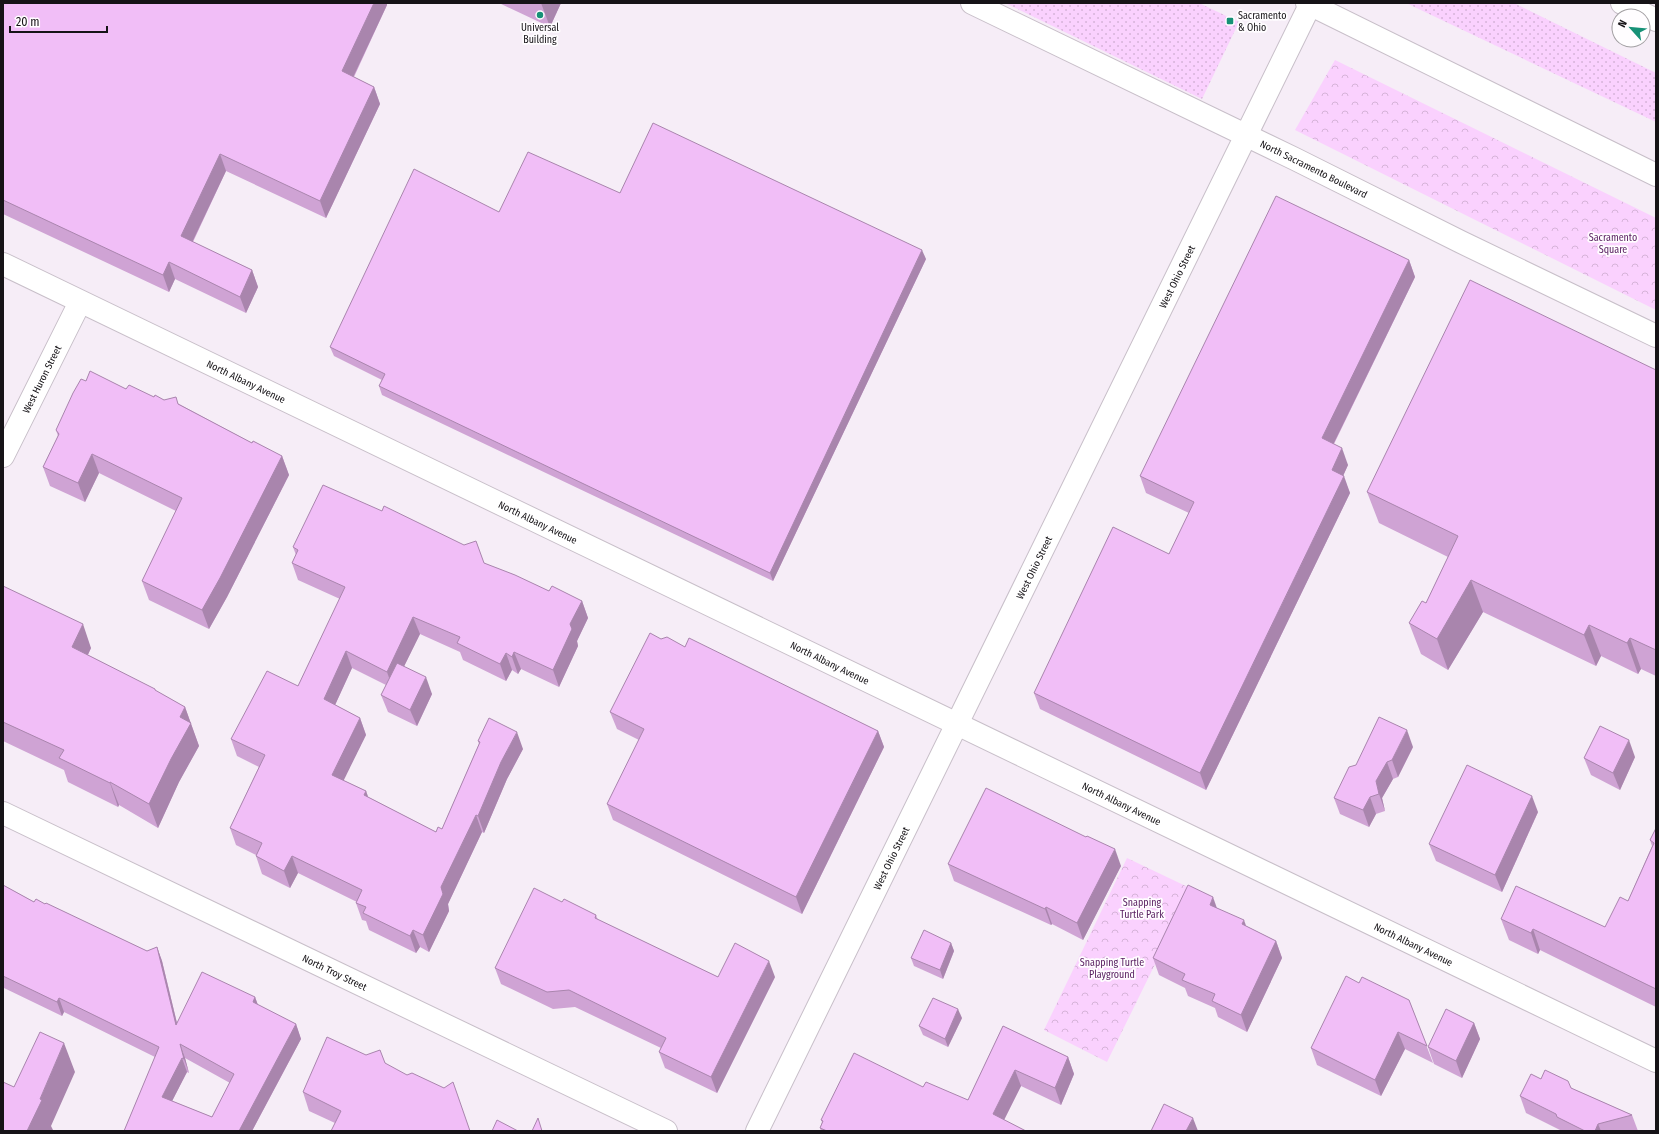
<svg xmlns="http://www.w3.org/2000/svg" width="1659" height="1134" viewBox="0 0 1659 1134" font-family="'Fira Sans Condensed',sans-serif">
	<defs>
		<pattern id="grass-dots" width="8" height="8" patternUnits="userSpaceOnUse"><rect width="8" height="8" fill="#fad1fe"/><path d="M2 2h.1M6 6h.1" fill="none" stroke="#d6b3d9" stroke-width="1.8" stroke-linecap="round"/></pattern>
		<pattern id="park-crowns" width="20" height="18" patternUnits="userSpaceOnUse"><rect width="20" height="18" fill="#fad1fe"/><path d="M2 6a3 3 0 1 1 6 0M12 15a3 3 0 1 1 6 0" fill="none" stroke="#d6b3d9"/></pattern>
	</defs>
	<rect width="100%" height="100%" fill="#f6edf7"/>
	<g fill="url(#grass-dots)">
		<polygon points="1005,3 1199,3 1239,22 1202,99"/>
		<polygon points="1406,3 1514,3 1656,73 1656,122"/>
	</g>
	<g fill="url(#park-crowns)">
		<polygon points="1335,60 1656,218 1656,310 1295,130"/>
		<polygon points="1127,858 1192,889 1107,1062 1044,1030"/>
	</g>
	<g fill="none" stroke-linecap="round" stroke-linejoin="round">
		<g stroke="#c8bfc9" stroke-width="24">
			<g id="minor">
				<path id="s1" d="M972,3L1295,159L1461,242L1656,336"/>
				<polyline points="1622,3 1656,20"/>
				<path id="s2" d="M3,264L1656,1061"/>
				<path id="s3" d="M3,456L80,302"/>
				<path id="s4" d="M3,813L666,1131"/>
				<path id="s5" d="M757,1131L1311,3"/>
			</g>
		</g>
		<g stroke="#c8bfc9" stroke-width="24">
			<polyline id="tertiary" points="1307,3 1656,175"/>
		</g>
		<use href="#minor" stroke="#fff" stroke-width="22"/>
		<use href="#tertiary" stroke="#fff" stroke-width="22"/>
	</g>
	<g fill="#cfa3d4" fill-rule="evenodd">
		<polygon points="3,3 387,5 354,77 374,87 380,104 326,218 226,171 193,242 252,270 258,287 246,313 175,279 169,292 3,214"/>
		<polygon points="499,3 561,3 550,27"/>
		<polygon points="620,193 926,259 773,581 382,395 379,386 382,380 334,356 330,347 499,212"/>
		<polygon points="1409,260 1415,277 1334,444 1348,465 1343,476 1350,493 1206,790 1040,709 1034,693 1169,554 1189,513 1146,493 1140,476"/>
		<polygon points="1656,370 1656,676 1641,669 1638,674 1601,656 1596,666 1483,612 1448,670 1421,654 1409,623 1426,603 1448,557 1379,523 1367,492"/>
		<polygon points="86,381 126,389 179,404 252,443 282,456 289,475 227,597 209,629 149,600 142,581 176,511 99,473 85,502 50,486 43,467 58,436 56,430"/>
		<polygon points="293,547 484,563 549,591 582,601 588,618 577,641 578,646 559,687 521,669 518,674 512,670 506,681 463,660 460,652 420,634 404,666 432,694 417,726 388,712 381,695 386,685 352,668 335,705 360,718 366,735 343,780 366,791 368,797 436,832 442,829 479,744 478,741 523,749 507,779 484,833 482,832 448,904 449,911 429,952 420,947 416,953 369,930 366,921 362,920 356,903 357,902 298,873 290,888 262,874 256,856 256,855 236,845 230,828 259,767 237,756 231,739 298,686 340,599 298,580 292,563 296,555"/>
		<polygon points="3,586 91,648 88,655 156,691 185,707 199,746 179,782 158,828 119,805 118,807 68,782 64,770 3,741"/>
		<polygon points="661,639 878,731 884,747 802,914 613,820 607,804 639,740 617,729 610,712"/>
		<polygon points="1413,747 1398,777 1393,779 1382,798 1385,811 1376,814 1369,827 1340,814 1334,798 1356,765"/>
		<polygon points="1635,757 1620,790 1591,775 1584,758"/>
		<polygon points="1538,812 1502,892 1436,861 1429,844"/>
		<polygon points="1656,828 1656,1007 1540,950 1538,954 1509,940 1501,919 1605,927 1628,901 1652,846 1650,840"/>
		<polygon points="1086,837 1121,866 1083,940 1052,924 1051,925 954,881 948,864"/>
		<path d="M3,885L34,902L45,904L147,951L157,947L162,961L177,1023L255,997L258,1005L296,1024L301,1039L252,1131H124L155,1057L64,1012L62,1016L4,988L3,986ZM185,1058L230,1083L212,1117L172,1101L187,1072L189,1073Z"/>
		<polygon points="562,902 596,915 598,920 718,977 775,977 717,1093 665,1068 659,1052 661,1048 575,1007 553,1009 501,984 495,968"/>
		<polygon points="1217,908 1246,926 1276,941 1282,958 1247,1032 1218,1017 1215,1008 1188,996 1185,988 1159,975 1153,958"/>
		<polygon points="951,943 954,951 943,979 914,966 911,958"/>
		<polygon points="1359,983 1409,1000 1433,1063 1405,1049 1381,1096 1317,1065 1311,1048"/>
		<polygon points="962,1018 948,1047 923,1035 919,1026"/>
		<polygon points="1474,1023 1480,1039 1462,1078 1434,1064 1428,1047"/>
		<polygon points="1003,1026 1068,1057 1074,1074 1061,1105 1021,1086 1004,1120 1026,1131 821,1131 820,1128 822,1122 821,1120 923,1087 968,1100"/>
		<polygon points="366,1055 385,1063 471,1131 335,1123 309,1111 303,1092"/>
		<polygon points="1541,1079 1571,1088 1632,1115 1638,1131 1562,1131 1526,1113 1520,1096"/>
	</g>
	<g fill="#a985ad">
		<polygon points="374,3 387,3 387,5 348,88 342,71"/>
		<polygon points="541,3 561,3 550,27"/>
		<polygon points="374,87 380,104 326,218 320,201"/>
		<polygon points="220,154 226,171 187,253 181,236"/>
		<polygon points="922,250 926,259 773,581 770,573"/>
		<polygon points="1409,260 1415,277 1328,455 1322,438"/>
		<polygon points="169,262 175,279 169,292 163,275"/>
		<polygon points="252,270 258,287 246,313 240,297"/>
		<polygon points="1342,448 1348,465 1338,487 1332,470"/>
		<polygon points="92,454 99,473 85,502 78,483"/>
		<polygon points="282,456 289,475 227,597 209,629 202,610"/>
		<polygon points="1344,476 1350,493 1206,790 1200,773"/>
		<polygon points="1471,580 1483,612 1448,670 1437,639"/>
		<polygon points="582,601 588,618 577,641 578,646 559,687 553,670 570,624"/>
		<polygon points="413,617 420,634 393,689 387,672"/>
		<polygon points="83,624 91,648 80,671 72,647"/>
		<polygon points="1589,625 1601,656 1596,666 1584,635"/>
		<polygon points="1630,638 1641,669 1638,674 1627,643"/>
		<polygon points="346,651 352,668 330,716 324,699"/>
		<polygon points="514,652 521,669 518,674 512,657"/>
		<polygon points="506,653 512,670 506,681 500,664"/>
		<polygon points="426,677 432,694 417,726 410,710"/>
		<polygon points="185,707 199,746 179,782 158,828 149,804 180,717"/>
		<polygon points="360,718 366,735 338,792 332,775"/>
		<polygon points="1407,730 1413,747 1398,777 1392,760"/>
		<polygon points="878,731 884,747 802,914 796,897"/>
		<polygon points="517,732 523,749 507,779 484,833 478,816 501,762"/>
		<polygon points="1629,740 1635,757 1620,790 1613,773"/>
		<polygon points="1387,762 1393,779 1382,798 1385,811 1379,794 1376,781"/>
		<polygon points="110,782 119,805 118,807 110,783"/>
		<polygon points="366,791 372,808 364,795"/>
		<polygon points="1532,796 1538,812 1502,892 1495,875"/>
		<polygon points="1370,797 1376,814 1369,827 1363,810"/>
		<polygon points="476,815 482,832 448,904 449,911 429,952 423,935 441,887"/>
		<polygon points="1115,849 1121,866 1083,940 1077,923"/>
		<polygon points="292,856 298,873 290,888 284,871"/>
		<polygon points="1213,897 1219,914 1210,905"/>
		<polygon points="1046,907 1052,924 1051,925 1045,909"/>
		<polygon points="1244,920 1250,937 1242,924"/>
		<polygon points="1533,929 1540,950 1538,954 1531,933"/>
		<polygon points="413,930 420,947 416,953 410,936"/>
		<polygon points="1276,941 1282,958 1247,1032 1241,1015"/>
		<polygon points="951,943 954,951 943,979 940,970"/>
		<polygon points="157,947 162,961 181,1040 176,1025"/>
		<polygon points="769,961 775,977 717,1093 711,1077"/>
		<polygon points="255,997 260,1011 253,1002"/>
		<polygon points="59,998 64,1012 62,1016 57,1002"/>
		<polygon points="958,1009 962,1018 948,1047 945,1039"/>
		<polygon points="1474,1023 1480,1039 1462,1078 1456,1061"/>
		<polygon points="296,1024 301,1039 252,1131 239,1131"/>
		<polygon points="1398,1032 1405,1049 1381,1096 1375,1080"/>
		<polygon points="64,1043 75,1072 51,1126 53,1130 52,1131 27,1131 40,1099"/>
		<polygon points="180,1044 185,1058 189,1073 184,1059"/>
		<polygon points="1068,1057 1074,1074 1061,1105 1055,1088"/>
		<polygon points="182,1058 187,1072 167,1111 162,1097"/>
		<polygon points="1015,1070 1021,1086 999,1130 993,1114"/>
		<polygon points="1193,1118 1198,1131 1186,1131"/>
		<polygon points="1598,1124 1601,1131 1595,1131"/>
	</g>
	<g fill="#f1bef7" stroke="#a985ad" fill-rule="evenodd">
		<polygon points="3,3 374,3 342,71 374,87 320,201 220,154 181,236 252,270 240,297 169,262 163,275 3,200"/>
		<polygon points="653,123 922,250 770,573 379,386 385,374 330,347 414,169 499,212 528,152 620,193"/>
		<polygon points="1276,196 1409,260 1322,438 1342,448 1332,470 1344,476 1200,773 1034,693 1113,527 1169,554 1194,502 1140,476"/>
		<polygon points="1470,280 1656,370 1656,650 1630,638 1627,643 1589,625 1584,635 1471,580 1437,639 1409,623 1422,601 1426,603 1458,536 1367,492"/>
		<polygon points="90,371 126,389 129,385 154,397 155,395 164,400 176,397 178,404 252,443 253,441 282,456 220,578 202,610 142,581 182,498 92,454 78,483 43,467 59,434 56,430 73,393 81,379 86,381"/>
		<polygon points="323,485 382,511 384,506 464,545 476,541 484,563 515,575 549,591 552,586 582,601 570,624 572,629 553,670 514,652 512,657 506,653 500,664 457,643 460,637 413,617 387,672 346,651 324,699 360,718 332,775 366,791 364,795 436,832 438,827 442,829 480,742 478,741 489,718 517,732 501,762 478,816 476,815 441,887 443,894 423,935 413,930 410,936 363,913 366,907 356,903 362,890 292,856 284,871 256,856 262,843 230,828 265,755 231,739 267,671 298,686 345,587 292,563 298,550 293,547"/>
		<polygon points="3,586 83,624 72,647 155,689 155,690 185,707 180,717 191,723 171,759 149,804 110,782 110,783 59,758 64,750 3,722"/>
		<polygon points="650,633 661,639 667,637 685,647 689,638 878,731 796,897 607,804 644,729 610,712"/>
		<polygon points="397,663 426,677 410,710 381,695"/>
		<polygon points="1379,717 1407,730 1392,760 1387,762 1376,781 1379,794 1370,797 1363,810 1334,798 1349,767 1356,765"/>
		<polygon points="1600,726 1629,740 1613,773 1584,758"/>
		<polygon points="1467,765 1532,796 1495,875 1429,844"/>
		<polygon points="986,788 1086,837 1087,836 1115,849 1077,923 1046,907 1045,909 948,864"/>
		<polygon points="1656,828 1656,989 1533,929 1531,933 1501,919 1516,886 1605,927 1620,897 1628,901 1654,843 1650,840"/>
		<path d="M3,885L34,902L36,899L45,904L46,903L147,951L157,947L176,1025L202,972L255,997L253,1002L296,1024L239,1131H124L159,1047L59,998L57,1002L3,976ZM180,1044L234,1074L212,1117L162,1097L182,1058L184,1059Z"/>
		<polygon points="1188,885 1213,897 1210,905 1244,920 1242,924 1276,941 1241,1015 1212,1001 1215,994 1182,980 1185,974 1153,958"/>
		<polygon points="534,888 562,902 564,899 596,915 595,918 718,977 735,943 769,961 711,1077 659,1052 666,1038 569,990 547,992 495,968"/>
		<polygon points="924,930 951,943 940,970 911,958"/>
		<polygon points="1346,976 1359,983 1362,977 1409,1000 1427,1046 1398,1032 1375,1080 1311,1048"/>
		<polygon points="933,998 958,1009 945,1039 919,1026"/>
		<polygon points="1446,1009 1474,1023 1456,1061 1428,1047"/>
		<polygon points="1003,1026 1068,1057 1055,1088 1015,1070 993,1114 1026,1131 827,1131 820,1128 823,1121 821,1120 854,1053 923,1087 926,1082 968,1100"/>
		<polygon points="40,1032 64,1043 40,1099 42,1100 27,1131 3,1131 3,1082 14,1087"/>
		<polygon points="327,1037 366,1055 380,1050 385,1063 407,1075 412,1073 444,1088 453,1082 470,1131 331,1131 341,1111 303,1092"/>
		<polygon points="1545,1070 1568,1081 1571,1088 1632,1115 1598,1124 1595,1131 1585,1131 1557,1117 1556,1114 1520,1096 1531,1074 1541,1079"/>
		<polygon points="1164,1104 1193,1118 1186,1131 1151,1131"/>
		<polygon points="538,1118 542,1131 532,1131"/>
		<polygon points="497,1120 518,1131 492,1131"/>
	</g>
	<g fill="#179177" stroke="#fffdff" stroke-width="1.5">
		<circle cx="540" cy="15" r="4"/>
		<rect x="1226" y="17" width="8" height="8" rx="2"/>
	</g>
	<g text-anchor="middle" stroke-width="3.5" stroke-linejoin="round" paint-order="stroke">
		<g font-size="10" fill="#161317" stroke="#fffdff" text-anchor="start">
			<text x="1238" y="19">Sacramento<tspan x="1238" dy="12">&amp; Ohio</tspan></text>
			<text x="540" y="31" text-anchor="middle">Universal<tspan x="540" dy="12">Building</tspan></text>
		</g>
		<g font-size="10" fill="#161317" stroke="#fffdff">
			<text dy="4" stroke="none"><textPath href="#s1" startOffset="380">North Sacramento Boulevard</textPath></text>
			<text dy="4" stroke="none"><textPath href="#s5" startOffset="952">West Ohio Street</textPath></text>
			<text dy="4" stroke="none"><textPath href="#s3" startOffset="86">West Huron Street</textPath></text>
			<text dy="4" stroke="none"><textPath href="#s2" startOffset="270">North Albany Avenue</textPath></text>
			<text dy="4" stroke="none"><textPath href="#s2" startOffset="594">North Albany Avenue</textPath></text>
			<text dy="4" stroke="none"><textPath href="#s5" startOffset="628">West Ohio Street</textPath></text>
			<text dy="4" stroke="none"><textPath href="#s2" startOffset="918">North Albany Avenue</textPath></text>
			<text dy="4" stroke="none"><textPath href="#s2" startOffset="1242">North Albany Avenue</textPath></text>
			<text dy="4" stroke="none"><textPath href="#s5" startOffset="304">West Ohio Street</textPath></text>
			<text dy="4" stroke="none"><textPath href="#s2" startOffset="1566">North Albany Avenue</textPath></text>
			<text dy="4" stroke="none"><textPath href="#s4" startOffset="368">North Troy Street</textPath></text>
		</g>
		<g font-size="10" fill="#571c5f" stroke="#fffdff">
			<text x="1613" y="241">Sacramento<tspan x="1613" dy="12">Square</tspan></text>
			<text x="1142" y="906">Snapping<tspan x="1142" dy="12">Turtle Park</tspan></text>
			<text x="1112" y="966">Snapping Turtle<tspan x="1112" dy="12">Playground</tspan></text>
		</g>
	</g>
	<rect width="1659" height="1134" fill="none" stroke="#161317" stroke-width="8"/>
	<g transform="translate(1631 28) rotate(297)"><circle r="19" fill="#fffdff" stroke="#a29fa2"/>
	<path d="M0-3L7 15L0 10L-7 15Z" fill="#179177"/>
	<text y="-6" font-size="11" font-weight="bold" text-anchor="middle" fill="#161317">N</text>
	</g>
	<path d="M10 26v6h97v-6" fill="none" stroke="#161317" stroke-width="2"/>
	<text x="16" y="26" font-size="12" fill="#161317" stroke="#fffdff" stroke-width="3" paint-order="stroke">20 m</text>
</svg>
